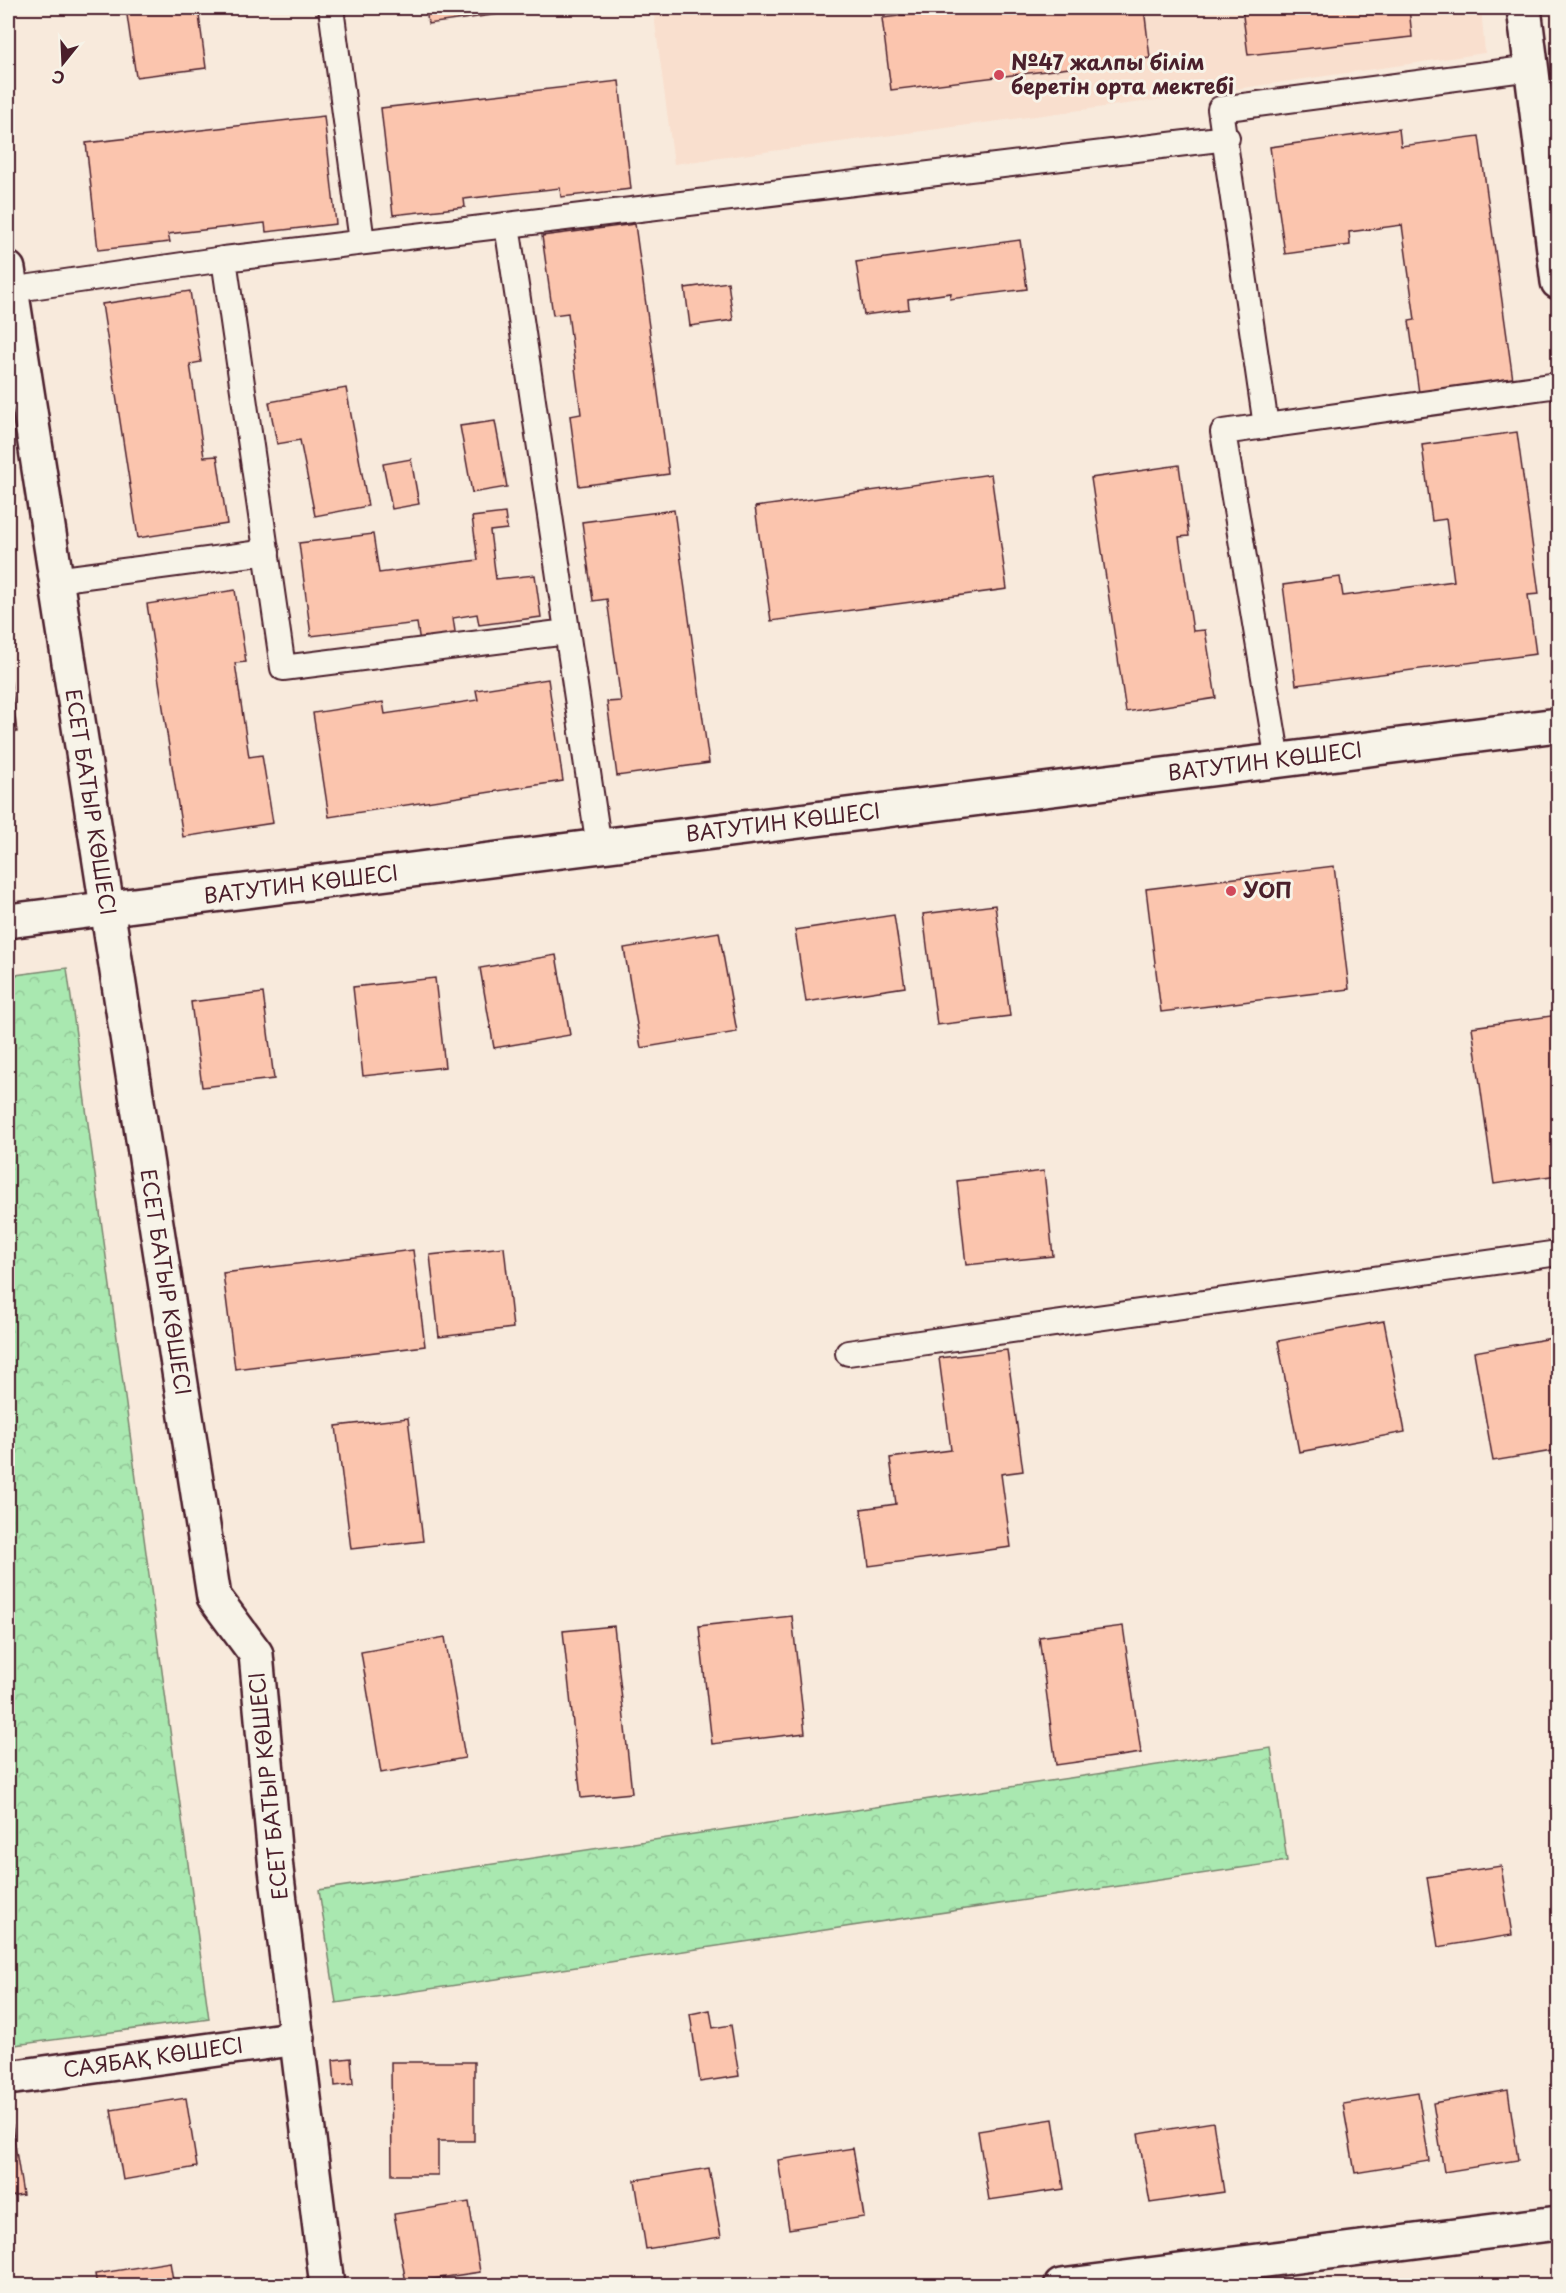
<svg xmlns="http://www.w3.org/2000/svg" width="1566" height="2293" viewBox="0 0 1566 2293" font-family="'Playpen Sans',sans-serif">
	<defs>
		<pattern id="forest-crowns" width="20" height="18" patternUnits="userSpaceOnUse" patternTransform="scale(1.5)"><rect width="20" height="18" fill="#a9e8b0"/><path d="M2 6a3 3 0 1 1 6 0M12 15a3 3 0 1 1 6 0" fill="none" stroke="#93c798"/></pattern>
	</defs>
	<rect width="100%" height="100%" fill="#f8eadc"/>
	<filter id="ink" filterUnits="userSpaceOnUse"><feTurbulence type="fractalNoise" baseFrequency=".0167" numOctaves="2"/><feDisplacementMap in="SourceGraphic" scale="12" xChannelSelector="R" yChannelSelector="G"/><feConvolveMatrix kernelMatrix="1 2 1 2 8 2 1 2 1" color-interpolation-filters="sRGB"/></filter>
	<g filter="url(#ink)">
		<polygon fill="#f9dfce" points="653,8 1481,8 1485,53 1187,96 674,164"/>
		<g fill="url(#forest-crowns)" stroke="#7a846e" stroke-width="1.5">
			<polygon points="67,968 209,2019 8,2046 8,976"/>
			<polygon points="1271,1748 1287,1861 336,2003 319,1890"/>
		</g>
		<g fill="#fbc5ae" stroke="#4a1f2b" stroke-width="1.5">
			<polygon points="126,8 198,8 206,68 136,77"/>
			<polygon points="426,8 505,8 506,13 428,24"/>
			<polygon points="970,8 1144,8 1150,58 891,90 882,18"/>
			<polygon points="1242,8 1409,8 1412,37 1248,55"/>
			<polygon points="619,81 631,189 561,197 560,188 464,199 465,207 393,215 381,108"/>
			<polygon points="324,116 336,224 266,232 265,223 168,234 170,242 98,250 86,143"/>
			<polygon points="1399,129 1401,146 1479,136 1513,380 1419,393 1409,321 1415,320 1402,225 1349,232 1350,245 1285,254 1270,147"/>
			<polygon points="635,224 669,474 579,486 570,416 581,414 568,313 553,315 542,236"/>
			<polygon points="1020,240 1027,289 950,299 951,293 908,299 909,309 864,315 856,262"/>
			<polygon points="728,282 733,320 690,326 685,288"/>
			<polygon points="190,291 201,362 190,364 204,457 217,456 227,524 138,538 102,304"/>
			<polygon points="346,388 368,506 315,516 300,440 277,444 269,402"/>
			<polygon points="495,421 507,487 472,493 460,426"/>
			<polygon points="1517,432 1539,594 1528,595 1536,654 1296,685 1283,585 1340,577 1343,596 1454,581 1446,519 1432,521 1422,445"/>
			<polygon points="411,459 419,504 392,509 383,464"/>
			<polygon points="1179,465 1189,536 1179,537 1193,631 1205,630 1216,698 1126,712 1091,478"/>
			<polygon points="991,474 1007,589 771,621 755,507"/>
			<polygon points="674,510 709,763 617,776 607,702 621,701 607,599 593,601 582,522"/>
			<polygon points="505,513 507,529 490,531 496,579 535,575 541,617 479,625 477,614 453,618 457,645 421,649 417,623 311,636 299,543 373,534 379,573 478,560 472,517"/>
			<polygon points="235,590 246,662 235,663 249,757 262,755 273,823 183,837 147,604"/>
			<polygon points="8,662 17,732 8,734"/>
			<polygon points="548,679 563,781 329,817 313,713 383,702 385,714 478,700 476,690"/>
			<polygon points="1334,866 1349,989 1161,1012 1146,889"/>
			<polygon points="995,905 1010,1016 937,1025 923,914"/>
			<polygon points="894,915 905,987 806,1002 795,930"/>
			<polygon points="719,932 737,1032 641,1048 624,948"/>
			<polygon points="556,955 570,1035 494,1048 480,968"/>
			<polygon points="435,978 445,1067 363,1076 353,987"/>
			<polygon points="263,993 274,1079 202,1087 191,1002"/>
			<polygon points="1558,1015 1558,1175 1494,1184 1472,1027"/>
			<polygon points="1044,1171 1053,1256 966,1265 957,1181"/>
			<polygon points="504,1247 513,1328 439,1337 430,1255"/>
			<polygon points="413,1250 425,1346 235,1369 223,1273"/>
			<polygon points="1384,1321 1405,1432 1299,1452 1278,1341"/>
			<polygon points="1558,1337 1558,1450 1493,1461 1474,1352"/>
			<polygon points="1007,1350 1023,1471 1001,1474 1011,1547 869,1566 861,1509 896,1504 890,1458 951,1450 939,1358"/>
			<polygon points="408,1418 423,1541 351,1549 336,1426"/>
			<polygon points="792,1616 805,1733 712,1744 699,1626"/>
			<polygon points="614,1626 632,1793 581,1798 563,1631"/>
			<polygon points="1123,1626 1141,1753 1056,1765 1039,1637"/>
			<polygon points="445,1637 465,1758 381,1773 361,1652"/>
			<polygon points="1501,1866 1512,1935 1438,1947 1427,1877"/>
			<polygon points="710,2010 713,2028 731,2025 739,2076 700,2082 690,2014"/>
			<polygon points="351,2058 353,2084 335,2086 333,2060"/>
			<polygon points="391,2062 474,2062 474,2141 438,2141 438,2175 392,2175"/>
			<polygon points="1508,2090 1518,2160 1444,2172 1433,2103"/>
			<polygon points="1418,2092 1429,2161 1355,2173 1343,2104"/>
			<polygon points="186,2098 197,2167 123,2180 111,2110"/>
			<polygon points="1053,2119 1064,2189 989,2200 978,2131"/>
			<polygon points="1213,2122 1224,2192 1150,2203 1138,2134"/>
			<polygon points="12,2125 23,2195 8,2197 8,2126"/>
			<polygon points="853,2148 864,2217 789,2229 778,2160"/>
			<polygon points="709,2168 721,2237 646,2249 635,2180"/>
			<polygon points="469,2202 480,2272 406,2283 394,2214"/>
			<polygon points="170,2262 174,2286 97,2286 95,2274"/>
		</g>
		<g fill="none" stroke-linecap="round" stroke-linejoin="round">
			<g stroke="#4a1f2b" stroke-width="28">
				<g id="service">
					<polyline points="331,8 362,242"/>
					<polyline points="507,225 1227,138"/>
					<polyline points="10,290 224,259"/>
					<polyline points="1266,426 1220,109 1532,68"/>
					<polyline points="55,580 267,552"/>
					<polyline points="567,632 283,668 224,259 507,225 599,847"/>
					<polyline points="1278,761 1223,432 1558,385"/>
					<polyline points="848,1353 1558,1253"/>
				</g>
			</g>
			<g stroke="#4a1f2b" stroke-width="38">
				<g id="minor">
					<polyline points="1524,8 1558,282"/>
					<polyline points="8,269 214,1597 256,1654 276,1869 327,2286"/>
					<polyline points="8,921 1558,725"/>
					<polyline points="8,2078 298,2038"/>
					<polyline points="1061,2286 1558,2223"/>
				</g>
			</g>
			<use href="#service" stroke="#f7f3e8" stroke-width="24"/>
			<use href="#minor" stroke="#f7f3e8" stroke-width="33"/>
		</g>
	</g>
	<g fill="#d1495b" stroke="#f7f3e8" stroke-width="2">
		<circle cx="999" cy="75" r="6"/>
		<circle cx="1231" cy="891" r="6"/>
	</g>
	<g text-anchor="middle" stroke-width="6" stroke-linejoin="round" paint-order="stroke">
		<g font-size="21" font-weight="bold" fill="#4a1f2b" stroke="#f7f3e8" text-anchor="start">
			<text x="1011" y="70">№47 жалпы білім<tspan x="1011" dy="24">беретін орта мектебі</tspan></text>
			<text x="1243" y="898">УОП</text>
		</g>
		<g font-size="21" fill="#4a1f2b" stroke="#f7f3e8">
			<text transform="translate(1265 762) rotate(-7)" y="7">ВАТУТИН КӨШЕСІ</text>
			<text transform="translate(90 802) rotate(81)" y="7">ЕСЕТ БАТЫР КӨШЕСІ</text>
			<text transform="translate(783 823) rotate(-7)" y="7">ВАТУТИН КӨШЕСІ</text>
			<text transform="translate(301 885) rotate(-7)" y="7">ВАТУТИН КӨШЕСІ</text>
			<text transform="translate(165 1282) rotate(81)" y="7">ЕСЕТ БАТЫР КӨШЕСІ</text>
			<text transform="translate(269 1786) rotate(-96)" y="7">ЕСЕТ БАТЫР КӨШЕСІ</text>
			<text transform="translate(153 2058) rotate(-8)" y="7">САЯБАҚ КӨШЕСІ</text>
		</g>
	</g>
	<rect width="1566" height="2293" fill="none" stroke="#f7f3e8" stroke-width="30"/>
	<rect x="15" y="15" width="1536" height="2263" fill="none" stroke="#4a1f2b" stroke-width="2" filter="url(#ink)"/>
	<g transform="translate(63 63) rotate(198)" stroke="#f7f3e8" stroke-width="4.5" paint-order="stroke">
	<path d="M0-4.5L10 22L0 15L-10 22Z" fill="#4a1f2b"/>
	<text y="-9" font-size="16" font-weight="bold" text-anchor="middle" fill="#4a1f2b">С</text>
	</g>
</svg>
